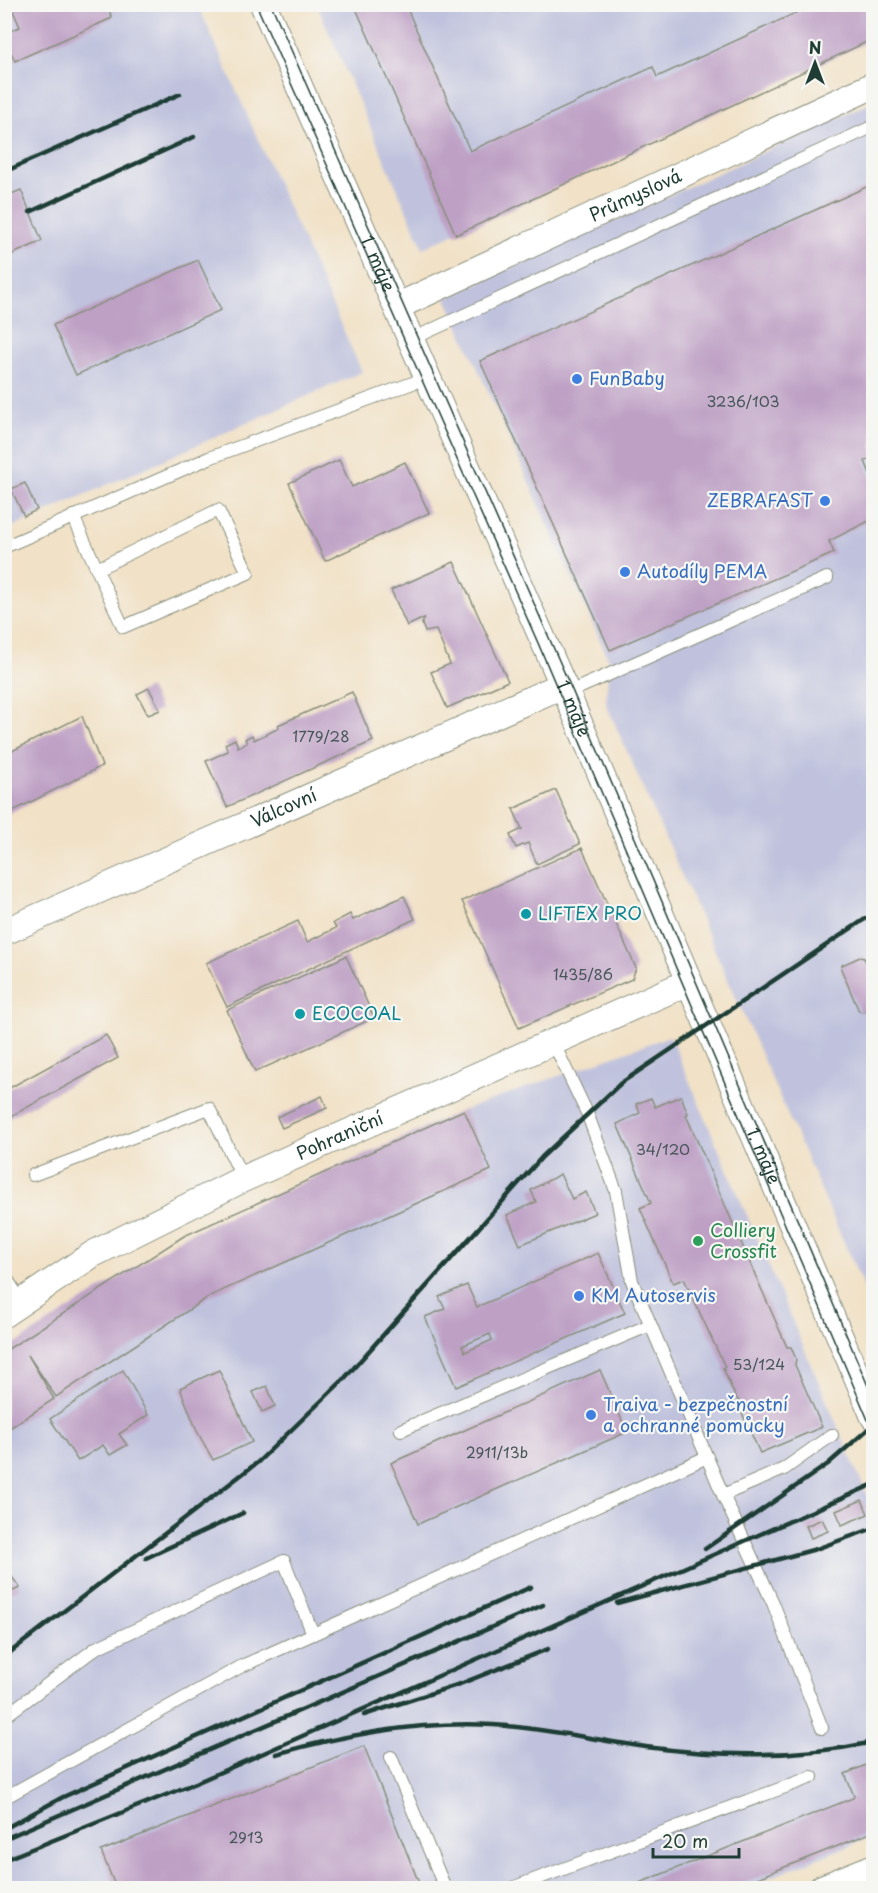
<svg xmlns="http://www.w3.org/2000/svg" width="878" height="1893" viewBox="0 0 878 1893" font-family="'Playpen Sans',sans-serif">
	<rect width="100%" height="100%" fill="#f6f6f2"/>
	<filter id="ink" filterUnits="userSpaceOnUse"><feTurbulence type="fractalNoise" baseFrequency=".0167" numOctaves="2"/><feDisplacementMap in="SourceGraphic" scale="12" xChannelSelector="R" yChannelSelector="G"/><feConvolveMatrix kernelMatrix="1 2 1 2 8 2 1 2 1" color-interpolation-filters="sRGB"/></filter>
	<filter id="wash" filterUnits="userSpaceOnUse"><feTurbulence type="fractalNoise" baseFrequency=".008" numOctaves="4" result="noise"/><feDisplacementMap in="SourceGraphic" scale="24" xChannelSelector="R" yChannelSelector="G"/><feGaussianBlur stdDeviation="1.35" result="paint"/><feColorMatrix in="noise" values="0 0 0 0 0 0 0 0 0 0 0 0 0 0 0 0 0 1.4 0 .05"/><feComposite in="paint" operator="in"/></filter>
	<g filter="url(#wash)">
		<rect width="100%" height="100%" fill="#f1e1c6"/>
		<g fill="#c0c2dd">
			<polygon points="5,5 198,5 362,372 5,530"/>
			<polygon points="317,5 873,5 873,39 423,248"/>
			<polygon points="873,102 873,1308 606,704 609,660 446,298"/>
			<polygon points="670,1036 873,1509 873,1836 744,1888 5,1888 5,1351 184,1236 464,1110"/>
		</g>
		<g id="blocks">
			<g fill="#bea0c5" fill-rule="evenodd">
				<polygon points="10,4 107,4 112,18 15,61 4,38 4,33 20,27"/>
				<polygon points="354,4 405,4 470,151 653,67 657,77 815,4 873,4 873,39 456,235"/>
				<polygon points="472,4 507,4 507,11 472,10"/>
				<polygon points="873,184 873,457 865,461 873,481 873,519 829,541 834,553 610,650 480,361"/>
				<polygon points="21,190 42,241 4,258 4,197"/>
				<polygon points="198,260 221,310 76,375 53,325"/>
				<polygon points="339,460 352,487 405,462 429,513 325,561 289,483"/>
				<polygon points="25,483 37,510 24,516 11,489"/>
				<polygon points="454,562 508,681 447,708 431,672 450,664 436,630 425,632 422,624 424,618 407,626 391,590"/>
				<polygon points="149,688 160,710 148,715 137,694"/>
				<polygon points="352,692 373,741 227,807 206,761 228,751 225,744 235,739 238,747 247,743 245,739 252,735 254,740 279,728 278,725"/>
				<polygon points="82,716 102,766 7,814 4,809 4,755"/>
				<polygon points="556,790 580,844 537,864 528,843 516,848 510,835 522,829 513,809"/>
				<polygon points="582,848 636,968 632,979 519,1028 462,901"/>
				<polygon points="404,896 415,919 227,1007 206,963 298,921 307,942 336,928 333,923 350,914 353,920"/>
				<polygon points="346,956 374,1018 255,1072 227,1010"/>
				<polygon points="860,957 864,958 868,967 873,964 873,1008 863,1012 859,1011 841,969 842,965"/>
				<polygon points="106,1035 118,1058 4,1120 4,1091"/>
				<polygon points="322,1096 327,1108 282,1128 277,1117"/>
				<polygon points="681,1096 688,1114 686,1115 757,1279 787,1347 791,1347 796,1359 795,1365 822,1427 760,1453 737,1402 739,1401 735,1396 723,1368 725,1367 684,1279 673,1283 640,1208 651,1203 617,1124 640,1113 636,1104 651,1098 655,1107"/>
				<polygon points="464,1110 491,1170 210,1296 56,1397 28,1355 54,1399 5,1431 5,1351 184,1236"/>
				<polygon points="560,1174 572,1199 586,1192 595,1213 520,1245 507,1215 536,1202 531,1190"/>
				<path d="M598,1253L625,1313L456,1387L425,1317L445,1309L439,1297L467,1285L477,1307ZM490,1334L492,1340L465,1352L462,1346Z"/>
				<polygon points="123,1370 148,1415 119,1434 127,1445 110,1455 103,1445 78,1461 50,1419"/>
				<polygon points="219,1370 252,1442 213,1460 197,1431 180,1388"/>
				<polygon points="600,1370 627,1432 418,1524 391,1463"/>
				<polygon points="267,1386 275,1406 262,1412 253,1392"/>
				<polygon points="862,1500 868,1514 842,1525 836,1511"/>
				<polygon points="822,1519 828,1531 811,1538 806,1526"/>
				<polygon points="4,1566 20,1588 4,1595"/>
				<polygon points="364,1746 421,1888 116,1888 101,1851"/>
				<polygon points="873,1762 873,1832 732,1888 627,1888 853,1798 854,1796 845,1774"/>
			</g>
		</g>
	</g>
	<g filter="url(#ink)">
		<use href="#blocks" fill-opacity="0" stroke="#888f7d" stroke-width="1.5"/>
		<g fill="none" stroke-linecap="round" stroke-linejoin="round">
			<g stroke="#888f7d" stroke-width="14">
				<g id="lane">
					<polyline points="412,339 874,126"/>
					<polyline points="73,516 123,627 248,573 218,510 97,569"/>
					<polyline points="4,547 209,458 429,377"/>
					<polyline points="567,693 827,578"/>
					<polyline points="553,1042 587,1113 616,1191 632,1281 723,1495 784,1469 832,1435"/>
					<polyline points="33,1175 209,1108 243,1179"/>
					<polyline points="4,1275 22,1302"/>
					<polyline points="401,1430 650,1325"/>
					<polyline points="723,1495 773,1603 822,1728"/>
					<polyline points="4,1717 96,1648 284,1561 313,1634"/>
					<polyline points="391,1757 445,1888"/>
					<polyline points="4,1798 242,1666 707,1457"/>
					<polyline points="512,1888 812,1777"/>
				</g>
			</g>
			<g stroke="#888f7d" stroke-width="28">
				<g id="street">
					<path id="s1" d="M263,4L563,685L874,1417"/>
					<path id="s2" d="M398,306L874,85"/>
					<path id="s3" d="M4,932L563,685"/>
					<path id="s4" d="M4,1314L93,1254L243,1179L689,982"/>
					<polyline points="822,1888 874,1867"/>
				</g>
			</g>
			<use href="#lane" stroke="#fff" stroke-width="12"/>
			<use href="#street" stroke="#fff" stroke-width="26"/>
			<g stroke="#1f3d34" stroke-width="1.5">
				<polyline points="256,4 538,643 874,1434"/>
				<polyline points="271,4 572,690 874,1400"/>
			</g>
			<g stroke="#1f3d34" stroke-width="4.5">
				<polyline points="4,172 180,94"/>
				<polyline points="30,212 194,137"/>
				<polyline points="705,1549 828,1464 874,1424"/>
				<polyline points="146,1558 243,1513"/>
				<polyline points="617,1603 816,1549 874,1528"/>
				<polyline points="4,1657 258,1462 343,1380 542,1157 621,1083 874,913"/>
				<polyline points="364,1715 460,1684 548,1649"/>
				<path d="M276,1754C347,1734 419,1721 493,1725C545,1728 595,1740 646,1747C721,1757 799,1758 874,1742"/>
				<polyline points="4,1829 63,1797 531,1587"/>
				<polyline points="4,1839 543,1605"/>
				<polyline points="4,1860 198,1782 874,1484"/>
			</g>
		</g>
	</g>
	<g fill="#3f7fe0" stroke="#f6f6f2" stroke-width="2">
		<circle cx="577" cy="379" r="6"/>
		<circle cx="825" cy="501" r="6"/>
		<circle cx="625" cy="572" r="6"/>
		<circle cx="579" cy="1296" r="6"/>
		<circle cx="591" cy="1415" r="6"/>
	</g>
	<g fill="#0f9aa8" stroke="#f6f6f2" stroke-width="2">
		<circle cx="526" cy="914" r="6"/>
		<circle cx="300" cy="1014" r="6"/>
	</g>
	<circle fill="#2e9e5b" stroke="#f6f6f2" stroke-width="2" cx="698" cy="1241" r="6"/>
	<g text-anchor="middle" stroke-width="4.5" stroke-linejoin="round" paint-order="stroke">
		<g font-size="15" fill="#475658">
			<text x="743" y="407">3236/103</text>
			<text x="321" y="742">1779/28</text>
			<text x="583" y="980">1435/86</text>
			<text x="663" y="1155">34/120</text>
			<text x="759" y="1370">53/124</text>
			<text x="497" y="1458">2911/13b</text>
			<text x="246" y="1843">2913</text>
		</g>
		<g font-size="18" fill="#1f3d34" stroke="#f6f6f2">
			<text dy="6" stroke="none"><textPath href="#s2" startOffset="262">Průmyslová</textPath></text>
			<text dy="6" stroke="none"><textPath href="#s1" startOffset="284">1. máje</textPath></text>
			<text dy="6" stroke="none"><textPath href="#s1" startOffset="770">1. máje</textPath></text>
			<text dy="6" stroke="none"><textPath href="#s3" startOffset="306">Válcovní</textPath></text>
			<text dy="6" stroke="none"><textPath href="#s4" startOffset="381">Pohraniční</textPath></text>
			<text dy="6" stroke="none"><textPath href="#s1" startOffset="1256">1. máje</textPath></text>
		</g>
		<g font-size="18" fill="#366cbe" stroke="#f6f6f2" text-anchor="start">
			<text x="589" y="385">FunBaby</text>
			<text x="813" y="507" text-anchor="end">ZEBRAFAST</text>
			<text x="637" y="578">Autodíly PEMA</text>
			<text x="591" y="1302">KM Autoservis</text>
			<text x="603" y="1411">Traiva - bezpečnostní<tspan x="603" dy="21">a ochranné pomůcky</tspan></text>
		</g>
		<g font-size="18" fill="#0d838f" stroke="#f6f6f2" text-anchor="start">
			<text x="538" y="920">LIFTEX PRO</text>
			<text x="312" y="1020">ECOCOAL</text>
		</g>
		<g font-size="18" fill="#27864d" stroke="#f6f6f2" text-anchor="start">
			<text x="710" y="1237">Colliery<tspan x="710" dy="21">Crossfit</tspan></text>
		</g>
	</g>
	<rect width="878" height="1893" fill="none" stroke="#f6f6f2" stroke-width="24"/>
	<g transform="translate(815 63)" stroke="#f6f6f2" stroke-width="4.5" paint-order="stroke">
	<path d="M0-4.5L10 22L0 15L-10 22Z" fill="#1f3d34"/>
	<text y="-9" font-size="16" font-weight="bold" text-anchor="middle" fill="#1f3d34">N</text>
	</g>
	<path d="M653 1848v9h86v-9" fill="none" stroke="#1f3d34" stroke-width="3"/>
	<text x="662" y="1848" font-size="18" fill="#1f3d34" stroke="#f6f6f2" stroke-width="4.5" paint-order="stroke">20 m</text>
</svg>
